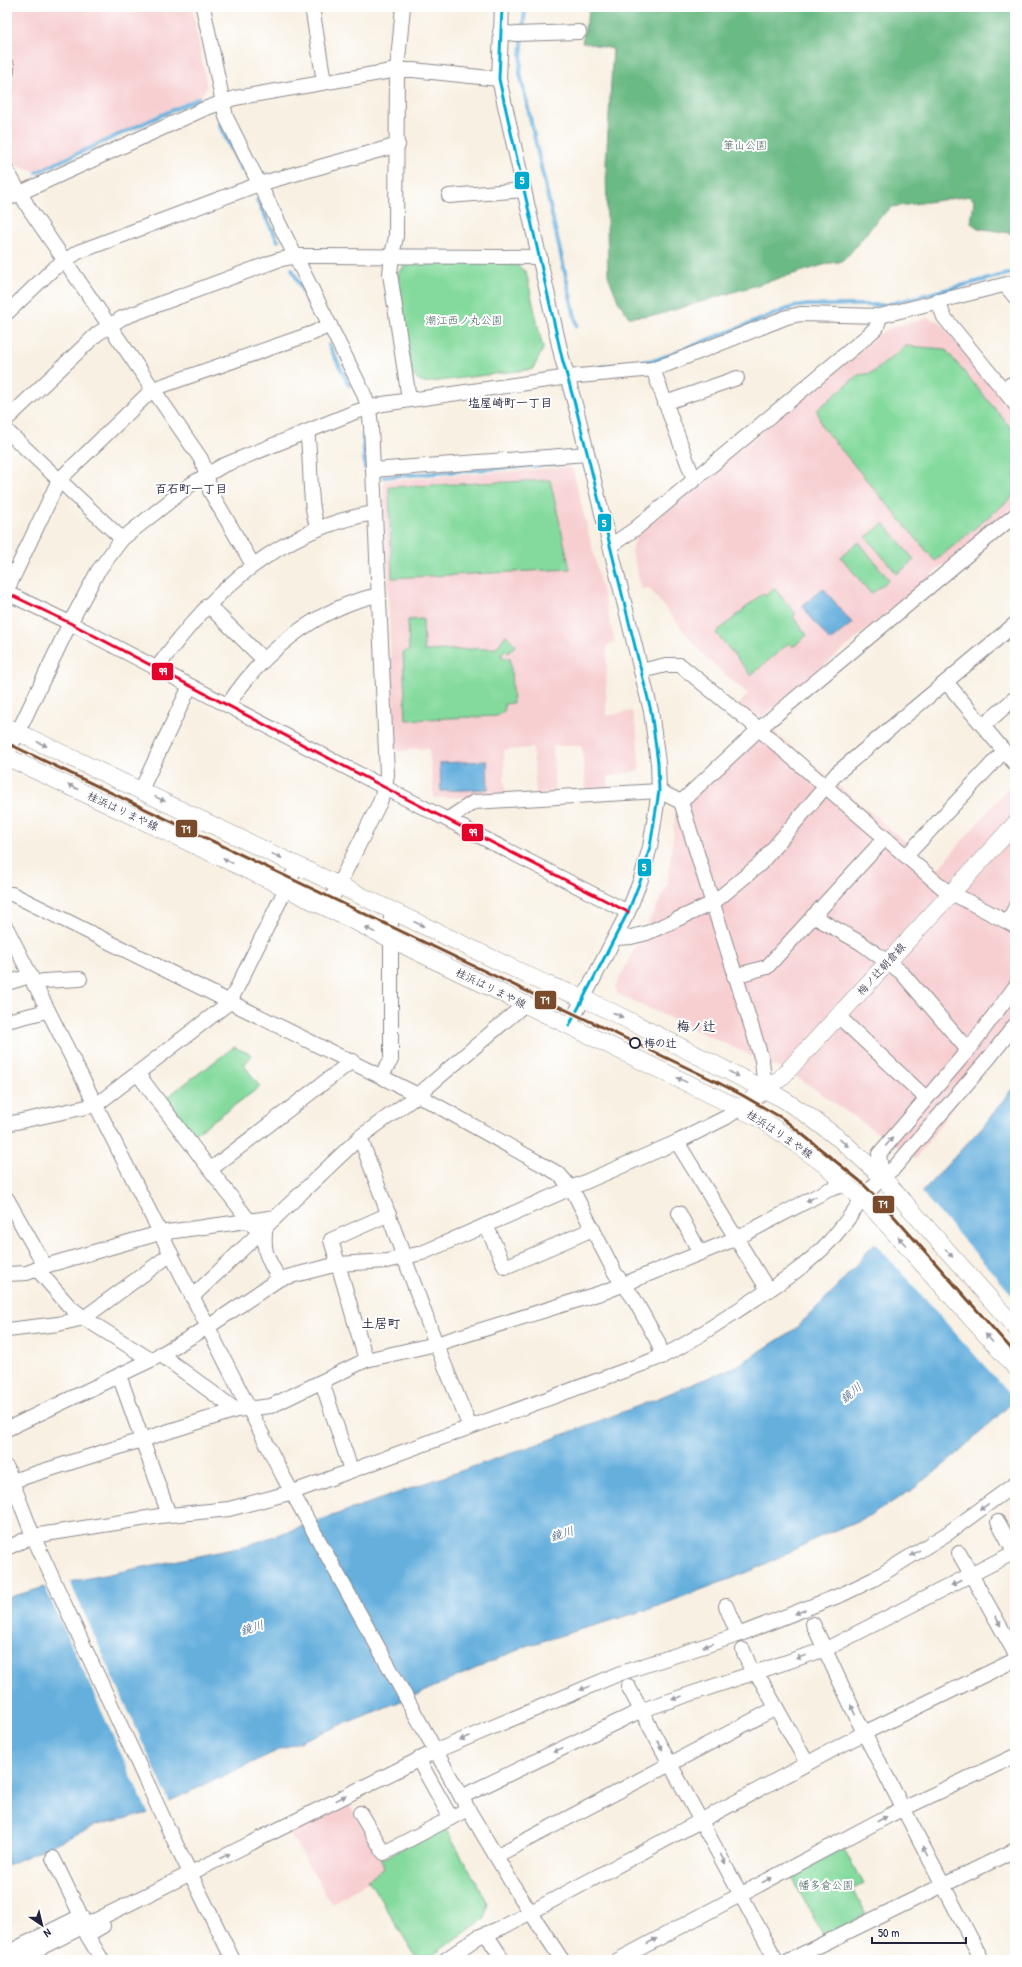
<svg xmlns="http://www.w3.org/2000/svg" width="1022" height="1967" viewBox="0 0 1022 1967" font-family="'Patrick Hand','Klee One',sans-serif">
	<rect width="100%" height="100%" fill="#fff"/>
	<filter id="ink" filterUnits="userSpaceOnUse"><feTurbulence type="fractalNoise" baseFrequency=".025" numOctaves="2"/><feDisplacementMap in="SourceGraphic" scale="8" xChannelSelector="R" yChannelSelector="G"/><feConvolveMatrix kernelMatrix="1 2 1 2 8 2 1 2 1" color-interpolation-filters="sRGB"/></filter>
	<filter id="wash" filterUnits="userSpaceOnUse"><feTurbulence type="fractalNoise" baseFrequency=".012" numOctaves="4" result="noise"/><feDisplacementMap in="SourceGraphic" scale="16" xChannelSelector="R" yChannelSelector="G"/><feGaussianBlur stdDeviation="0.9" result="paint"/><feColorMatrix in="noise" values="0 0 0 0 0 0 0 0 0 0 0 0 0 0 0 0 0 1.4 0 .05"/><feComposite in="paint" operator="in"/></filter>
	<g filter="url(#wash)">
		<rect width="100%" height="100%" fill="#f8f0e2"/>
		<g fill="#f7cfd1">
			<polygon points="7,7 192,7 207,87 201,96 35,171 17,166 7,149 7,78 14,75 7,37"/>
			<polygon points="928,318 940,322 1015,413 1015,505 764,716 748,716 738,706 748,694 706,658 649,588 641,589 632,551 636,536 882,332 893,327"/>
			<polygon points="569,467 573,470 615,642 607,645 606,716 632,711 637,733 640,770 608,777 609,789 586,791 582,746 553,746 555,792 536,794 533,748 504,750 505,795 434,798 429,748 395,751 383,481"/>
			<polygon points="769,728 938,869 1015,780 1015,1025 915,1159 797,1077 618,994 615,987 667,886 676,812"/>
			<polygon points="347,1801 381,1859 384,1868 367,1879 368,1881 332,1904 288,1831"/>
		</g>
		<g fill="#84da9d" stroke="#537e6c">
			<polygon points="408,261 513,262 526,272 543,349 533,369 423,383 412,375 398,274"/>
			<polygon points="906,346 945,349 1015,433 1015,495 935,561 822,427 817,410 858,375 872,373"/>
			<polygon points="550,480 570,569 392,578 389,487"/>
			<polygon points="884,523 914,560 897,574 866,537"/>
			<polygon points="859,542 889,580 871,594 841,557"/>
			<polygon points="774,588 796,614 793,617 807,635 794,646 792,646 789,643 751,675 716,633 763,593 765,596"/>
			<polygon points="423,619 424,651 496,648 506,635 516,645 508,653 505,650 502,653 502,658 510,658 513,703 504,704 505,710 497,716 406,720 403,652 409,651 408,620"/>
			<polygon points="234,1047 252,1055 244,1065 260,1087 193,1135 166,1098"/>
			<polygon points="444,1826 488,1903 484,1919 426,1960 418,1960 368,1879 384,1868 381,1860"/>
			<polygon points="843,1847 863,1884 853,1889 866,1915 823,1936 791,1874"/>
		</g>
		<polygon fill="#6bba84" stroke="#466e60" points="590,7 1015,7 1015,234 978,228 971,223 974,201 970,196 892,207 879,218 846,258 839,262 830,263 657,315 629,317 618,301 608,275 606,164 613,49 582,42"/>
		<g fill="#65afdd" stroke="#44688c">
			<polygon points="823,588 852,623 830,641 802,606"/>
			<polygon points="487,761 488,789 441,791 440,763"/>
			<polygon points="1015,1085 1015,1400 955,1456 916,1487 873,1514 817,1538 753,1570 653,1608 529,1645 416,1695 281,1749 172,1800 149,1813 97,1825 7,1865 7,1598 45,1587 243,1547 538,1444 641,1405 737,1366 795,1329 839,1285 871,1247 985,1124"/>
		</g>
		<g fill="#f8f0e2">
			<polygon points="920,1191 1015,1298 1015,1400 874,1242"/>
			<polygon points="69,1580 170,1803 149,1815 44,1585"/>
		</g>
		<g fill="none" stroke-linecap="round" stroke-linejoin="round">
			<g stroke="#65afdd" stroke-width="4">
				<polyline points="525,7 520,73 577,326"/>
				<polyline points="219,124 242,170"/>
				<polyline points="37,172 199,98"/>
				<polyline points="257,200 278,241"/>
				<polyline points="292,269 314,315"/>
				<polyline points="329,345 349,385"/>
				<polyline points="600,367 656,360 793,307 808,305 886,305 1015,272"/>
				<polyline points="363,436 365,468"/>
				<polyline points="384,477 567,463"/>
			</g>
		</g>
	</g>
	<g filter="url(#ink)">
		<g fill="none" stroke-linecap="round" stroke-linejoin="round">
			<g stroke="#8d898e" stroke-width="16">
				<g id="minor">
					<polyline points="203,7 226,117 363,392 369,408 371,426 387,774 385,787 380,802 327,908"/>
					<polyline points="312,7 324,82"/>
					<polyline points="403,7 397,70 396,237 392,255 390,274 409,399"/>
					<polyline points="502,7 499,79 562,358 576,408 651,711 658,763 659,791 650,847 641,879 628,912 569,1026"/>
					<polyline points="500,32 516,34 579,32"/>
					<polyline points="7,66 7,72"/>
					<polyline points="7,171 30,210 201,459 207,475 210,491 253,565"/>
					<polyline points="449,196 524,190"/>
					<polyline points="7,199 204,109 235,98 397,70 413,70 499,79"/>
					<polyline points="1005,285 1015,297"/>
					<polyline points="938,301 944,317 1015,404"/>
					<polyline points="7,313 53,269 78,252 259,184 398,145"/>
					<polyline points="653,369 694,480"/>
					<polyline points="1003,389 1015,382"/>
					<polyline points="665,403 737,378"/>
					<polyline points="7,419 97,334 122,318 278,260 297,256 317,256 540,257"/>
					<polyline points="7,431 122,539"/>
					<path d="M307,432C312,462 308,503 318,529"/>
					<polyline points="373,470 587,454"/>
					<polyline points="610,546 635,529 865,338 877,327 880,316"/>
					<polyline points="7,590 59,480 153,389 313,333 330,325"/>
					<polyline points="7,593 70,623 403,797 628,912"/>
					<polyline points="208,605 264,660"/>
					<path d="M157,668C211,592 279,529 374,513"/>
					<polyline points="641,671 666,665 680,665 759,729 944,889 1015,926"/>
					<polyline points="946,682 1015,764"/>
					<path d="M228,705C261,653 317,608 378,595"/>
					<polyline points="983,726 1015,698"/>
					<polyline points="7,755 70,623 98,571 122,539 190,485 222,466 355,412 383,404 568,377 653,369 668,364 787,317 801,314 880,316 1015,282"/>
					<polyline points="141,790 190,686"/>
					<polyline points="681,802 759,729 1015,515"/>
					<polyline points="448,819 474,802 659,791 681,802 762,1060 765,1090"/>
					<polyline points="906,856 1004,751"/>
					<polyline points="7,894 12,894 418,1095 559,1174 572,1189 615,1273 633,1297 658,1342 662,1357"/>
					<polyline points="813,916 861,943 901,972 968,1050"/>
					<polyline points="1008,922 1015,908"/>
					<polyline points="7,929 283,1476 468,1809 516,1890 562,1960"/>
					<polyline points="615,938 631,937 647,933 713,903 760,864 837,773 1015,624"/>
					<polyline points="734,976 767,967 885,838"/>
					<polyline points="7,983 30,976"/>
					<polyline points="34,985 43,981 80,979"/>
					<polyline points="838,1016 926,1098"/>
					<polyline points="7,1021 47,1011"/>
					<polyline points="137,1073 253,1226"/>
					<polyline points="381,1076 391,1060 391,910"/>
					<polyline points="7,1124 96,1105 230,1002 297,866"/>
					<polyline points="360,1137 436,1344 470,1427"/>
					<polyline points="677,1142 768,1290"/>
					<polyline points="211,1169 352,1061"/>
					<polyline points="882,1177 879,1154 968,1050 1015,987"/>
					<polyline points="7,1199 45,1266"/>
					<polyline points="679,1213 700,1253"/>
					<path d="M266,1225C262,1252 267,1257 279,1279"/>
					<polyline points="486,1225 505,1267 593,1229"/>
					<polyline points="37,1269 69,1306 84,1318 151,1360"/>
					<polyline points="7,1274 27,1273 45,1266 160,1233 276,1217"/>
					<polyline points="192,1297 360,1137 418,1095 524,1005"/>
					<polyline points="7,1330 58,1324 84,1318 171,1254"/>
					<polyline points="160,1354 236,1410"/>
					<polyline points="366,1360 331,1240 389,1214"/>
					<polyline points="119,1375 169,1515"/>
					<polyline points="322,1382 351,1470"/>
					<polyline points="7,1429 151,1360 208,1327 279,1279 338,1264 387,1261 422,1253 677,1142 727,1117 740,1108"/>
					<polyline points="7,1468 33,1536 167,1826 233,1960"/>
					<polyline points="12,1481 236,1410 271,1406 366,1360 436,1344 607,1291 737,1238 828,1190 846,1184"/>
					<polyline points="998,1522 1015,1553"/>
					<path d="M7,1548L33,1536L160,1516L229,1509L293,1492L648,1362C680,1350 707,1330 735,1312C768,1290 803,1270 830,1241C853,1216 866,1188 894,1168L989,1058L1015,1025"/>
					<polyline points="959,1553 1015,1653"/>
					<polyline points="726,1606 738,1635"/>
					<polyline points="813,1624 864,1733 982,1960"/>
					<polyline points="743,1650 750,1667 762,1682 807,1763"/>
					<polyline points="628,1686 776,1960"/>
					<polyline points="418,1759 451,1818"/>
					<polyline points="461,1797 642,1710 826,1649 1015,1552"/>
					<polyline points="360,1813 384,1853 468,1809"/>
					<polyline points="496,1856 776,1708"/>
					<polyline points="53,1858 85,1924"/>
					<polyline points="486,1934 503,1960"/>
					<polyline points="7,1953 81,1916"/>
					<polyline points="16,1960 436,1751 621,1673 738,1635 843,1594 874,1579 948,1533 1015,1484"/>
					<polyline points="102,1960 87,1935 103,1926"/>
					<polyline points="445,1960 478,1937 503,1927 864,1733 1015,1660"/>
					<polyline points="618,1960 890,1815 1015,1756"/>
					<polyline points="790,1960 1015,1850"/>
				</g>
			</g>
			<g stroke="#8d898e" stroke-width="18">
				<g id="major">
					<polyline points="7,727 546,984 583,998 614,1013 783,1099 810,1117 842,1141 882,1177 1015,1327"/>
					<polyline points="7,757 286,888 763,1120 824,1164 875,1211 1015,1367"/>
					<polyline points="740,1108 781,1078 1015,824"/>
				</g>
			</g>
			<use href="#minor" stroke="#fff" stroke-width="14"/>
			<use href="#major" stroke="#fff" stroke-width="17"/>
			<g stroke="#fff" stroke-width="6">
				<polyline id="bus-1" points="502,7 499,79 562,358 576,408 651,711 658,763 659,791 650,847 641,879 628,912 569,1026"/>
			</g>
			<g stroke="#fff" stroke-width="6">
				<polyline id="bus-2" points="7,593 70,623 403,797 628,912"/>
			</g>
			<use href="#bus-1" stroke="#00a9ce" stroke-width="3"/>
			<use href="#bus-2" stroke="#e4002b" stroke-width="3"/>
			<g stroke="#fff" stroke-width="6">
				<polyline id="tram-1" points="7,743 717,1082 742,1095 782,1118 860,1181 883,1204 1015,1353"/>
			</g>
			<use href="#tram-1" stroke="#7a4b2a" stroke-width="3"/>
		</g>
		<defs><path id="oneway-solid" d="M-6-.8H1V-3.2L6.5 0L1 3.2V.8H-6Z"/></defs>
		<g fill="#9c9ca7">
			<use href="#oneway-solid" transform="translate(42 744) rotate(25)"/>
			<use href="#oneway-solid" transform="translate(73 787) rotate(-155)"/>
			<use href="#oneway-solid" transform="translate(160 799) rotate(26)"/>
			<use href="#oneway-solid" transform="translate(277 856) rotate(26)"/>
			<use href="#oneway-solid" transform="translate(228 861) rotate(-155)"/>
			<use href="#oneway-solid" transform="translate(419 924) rotate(25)"/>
			<use href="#oneway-solid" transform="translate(370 930) rotate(-154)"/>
			<use href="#oneway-solid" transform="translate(618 1015) rotate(27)"/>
			<use href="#oneway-solid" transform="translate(734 1074) rotate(27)"/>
			<use href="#oneway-solid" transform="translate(682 1080) rotate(-154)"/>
			<use href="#oneway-solid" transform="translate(889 1142) rotate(-50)"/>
			<use href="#oneway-solid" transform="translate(844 1143) rotate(40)"/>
			<use href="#oneway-solid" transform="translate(811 1199) rotate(152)"/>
			<use href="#oneway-solid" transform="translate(902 1241) rotate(-132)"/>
			<use href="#oneway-solid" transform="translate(949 1253) rotate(48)"/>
			<use href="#oneway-solid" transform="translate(989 1338) rotate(-132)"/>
			<use href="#oneway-solid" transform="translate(984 1507) rotate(144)"/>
			<use href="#oneway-solid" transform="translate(915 1553) rotate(148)"/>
			<use href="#oneway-solid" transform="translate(956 1583) rotate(153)"/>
			<use href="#oneway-solid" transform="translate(800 1612) rotate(159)"/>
			<use href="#oneway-solid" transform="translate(998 1621) rotate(62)"/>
			<use href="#oneway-solid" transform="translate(708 1645) rotate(162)"/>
			<use href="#oneway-solid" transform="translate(801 1657) rotate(162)"/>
			<use href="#oneway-solid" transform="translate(585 1688) rotate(158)"/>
			<use href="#oneway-solid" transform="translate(677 1698) rotate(161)"/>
			<use href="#oneway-solid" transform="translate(853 1710) rotate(-114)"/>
			<use href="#oneway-solid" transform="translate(465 1738) rotate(157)"/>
			<use href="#oneway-solid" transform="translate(660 1745) rotate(62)"/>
			<use href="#oneway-solid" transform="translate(558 1750) rotate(154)"/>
			<use href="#oneway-solid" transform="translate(341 1798) rotate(-27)"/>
			<use href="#oneway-solid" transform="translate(882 1819) rotate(-28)"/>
			<use href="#oneway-solid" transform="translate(925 1851) rotate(-118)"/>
			<use href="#oneway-solid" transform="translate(225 1856) rotate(-27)"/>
			<use href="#oneway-solid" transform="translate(723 1859) rotate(62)"/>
			<use href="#oneway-solid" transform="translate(767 1880) rotate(-28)"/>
			<use href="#oneway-solid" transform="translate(652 1941) rotate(-28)"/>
		</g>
	</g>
	<circle fill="#fff" stroke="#22223b" stroke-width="2" cx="635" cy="1043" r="5"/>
	<g text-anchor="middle" stroke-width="4" stroke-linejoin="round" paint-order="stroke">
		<g font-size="11" fill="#44625d" stroke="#fff">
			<text x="745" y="149">筆山公園</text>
			<text x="464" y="324">潮江西ノ丸公園</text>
			<text x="826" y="1889">幡多倉公園</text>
		</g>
		<g font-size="11" fill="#22223b" stroke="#fff">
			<text transform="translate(123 811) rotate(25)" y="4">桂浜はりまや線</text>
			<text transform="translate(881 969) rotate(-48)" y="4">梅ノ辻朝倉線</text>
			<text transform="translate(491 988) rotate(26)" y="4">桂浜はりまや線</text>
			<text transform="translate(780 1134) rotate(34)" y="4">桂浜はりまや線</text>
		</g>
		<g font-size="11" font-weight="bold" fill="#22223b" stroke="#fff" text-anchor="start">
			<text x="644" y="1047">梅の辻</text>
		</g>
		<g font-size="12" font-weight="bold" fill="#22223b" stroke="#fff">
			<text x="510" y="407">塩屋崎町一丁目</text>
			<text x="191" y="493">百石町一丁目</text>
		</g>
		<g font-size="12" font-style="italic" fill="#3d5a7c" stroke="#fff">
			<text transform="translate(851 1393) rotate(-39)" y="4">鏡川</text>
			<text transform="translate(562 1534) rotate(-17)" y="4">鏡川</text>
			<text transform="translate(252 1628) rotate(-17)" y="4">鏡川</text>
		</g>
		<g font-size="13" font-weight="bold" fill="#22223b" stroke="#fff">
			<text x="696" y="1031">梅ノ辻</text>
			<text x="381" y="1328">土居町</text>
		</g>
	</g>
	<g stroke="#fff" stroke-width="1.5">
		<rect x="514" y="171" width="16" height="19" rx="4" fill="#00a9ce"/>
		<rect x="597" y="513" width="15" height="19" rx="4" fill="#00a9ce"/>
		<rect x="151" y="662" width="23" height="19" rx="4" fill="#e4002b"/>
		<rect x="175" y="819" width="23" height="19" rx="4" fill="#7a4b2a"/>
		<rect x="461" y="823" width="23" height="19" rx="4" fill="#e4002b"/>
		<rect x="637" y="858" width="15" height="19" rx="4" fill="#00a9ce"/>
		<rect x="534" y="990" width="23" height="20" rx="4" fill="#7a4b2a"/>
		<rect x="872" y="1195" width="23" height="19" rx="4" fill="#7a4b2a"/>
	</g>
	<g font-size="11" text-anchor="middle" font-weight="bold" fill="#fff">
		<text x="522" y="184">5</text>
		<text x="604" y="527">5</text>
		<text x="163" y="675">99</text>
		<text x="186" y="833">T1</text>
		<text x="473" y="836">99</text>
		<text x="644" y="871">5</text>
		<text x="545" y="1004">T1</text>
		<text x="883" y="1208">T1</text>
	</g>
	<rect width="1022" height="1967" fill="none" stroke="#fff" stroke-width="24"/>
	<g transform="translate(42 1925) rotate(145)" stroke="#ffffff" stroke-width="3" paint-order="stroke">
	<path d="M0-3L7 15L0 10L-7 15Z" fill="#22223b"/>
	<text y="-6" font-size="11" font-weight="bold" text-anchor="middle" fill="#22223b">N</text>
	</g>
	<path d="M872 1937v6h94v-6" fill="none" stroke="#22223b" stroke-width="2"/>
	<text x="878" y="1937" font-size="12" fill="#22223b" stroke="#ffffff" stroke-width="3" paint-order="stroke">50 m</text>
</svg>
